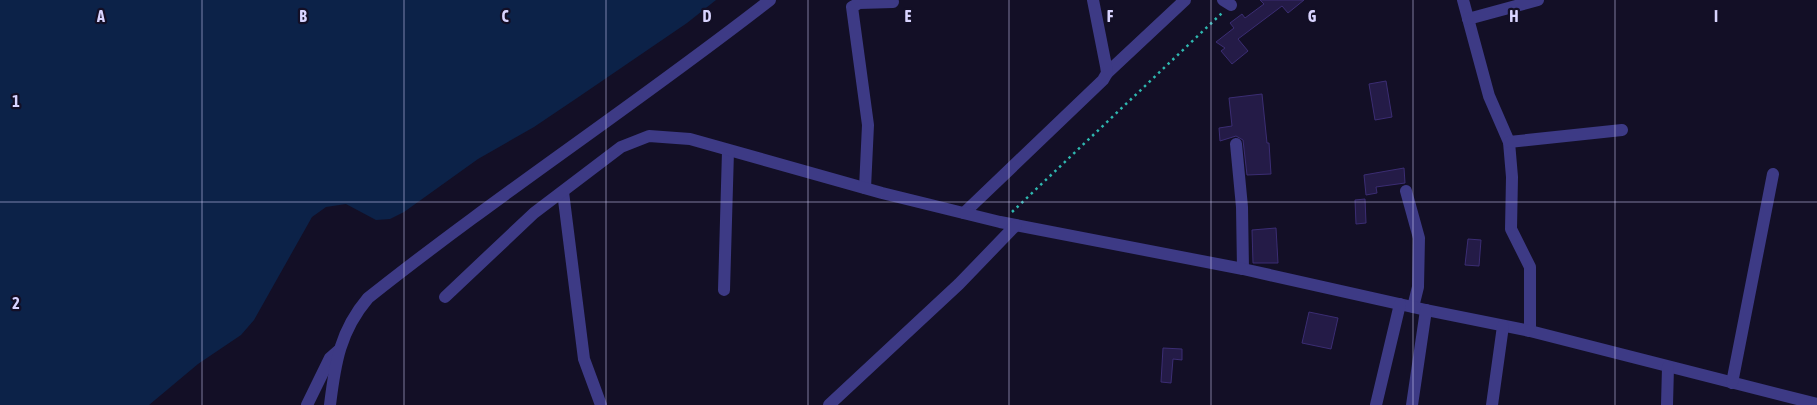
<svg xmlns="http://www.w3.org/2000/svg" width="1817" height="405" viewBox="0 0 1817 405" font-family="'Asap Condensed',sans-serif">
	<rect width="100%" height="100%" fill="#130f26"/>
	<polygon fill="#0c2248" points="0,0 716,0 687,23 580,96 534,127 478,159 404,212 390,219 376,220 346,204 326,207 312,217 254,320 241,335 198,364 149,405 0,405"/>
	<g fill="#241b47" stroke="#3b2d73">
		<polygon points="1260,0 1304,0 1288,13 1282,6 1238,39 1248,51 1232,64 1221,51 1225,48 1216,42 1234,28 1230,23 1242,14 1245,18 1264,4"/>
		<polygon points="1386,81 1392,117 1375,120 1369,84"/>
		<polygon points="1262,94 1267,143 1269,143 1271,174 1247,175 1243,140 1236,136 1220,141 1219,128 1232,126 1229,98"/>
		<polygon points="1404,168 1405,183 1376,187 1377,193 1366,195 1364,175"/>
		<polygon points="1365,199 1366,223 1356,224 1355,200"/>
		<polygon points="1276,228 1278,263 1253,263 1252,230"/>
		<polygon points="1468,239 1481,240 1479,266 1465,265"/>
		<polygon points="1309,312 1338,318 1331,349 1302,343"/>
		<polygon points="1163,348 1182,349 1182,360 1173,359 1171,383 1161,382"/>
	</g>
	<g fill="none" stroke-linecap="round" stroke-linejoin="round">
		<polyline stroke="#2fb8b0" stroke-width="2.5" stroke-dasharray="2.5 4" stroke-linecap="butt" points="1012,212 1222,13"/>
		<g stroke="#3d3a85" stroke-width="12">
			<polyline points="1223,0 1231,5"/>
			<polyline points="1463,0 1489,96 1509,142 1512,177 1511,229 1530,267 1530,331"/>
			<polyline points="1468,19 1538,0"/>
			<polyline points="1107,73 1185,0"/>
			<polyline points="1509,142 1622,130"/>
			<polyline points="1236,144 1242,207 1243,269"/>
			<polyline points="865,188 868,125 852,7 859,3 893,2"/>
			<polyline points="1406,191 1419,238 1418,287 1413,307"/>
			<polyline points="563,192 584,359 601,405"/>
			<polyline points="964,213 1103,80 1107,73 1106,66 1093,0"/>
			<polyline points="724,290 728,151"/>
			<polyline points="445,297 534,213 621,147 649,136 690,139 882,193 1000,222 1243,269 1426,310 1530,331 1817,404"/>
			<polyline points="1732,383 1773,174"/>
			<polyline points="307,405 330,358 338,351"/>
			<path d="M330,405C335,363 340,331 368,298C499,194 638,103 770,0"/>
			<polyline points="829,405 959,284 1016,225"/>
			<polyline points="1376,405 1400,304"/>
			<polyline points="1412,405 1426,310"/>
			<polyline points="1492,405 1503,326"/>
			<polyline points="1667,405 1668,367"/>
		</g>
	</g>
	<path fill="none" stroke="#d9d4ff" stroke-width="1" stroke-opacity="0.55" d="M202,0V405M404,0V405M606,0V405M808,0V405M1009,0V405M1211,0V405M1413,0V405M1615,0V405M0,202H1817"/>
	<g font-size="16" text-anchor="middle" font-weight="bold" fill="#d9d4ff" stroke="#130f26" stroke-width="4.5" stroke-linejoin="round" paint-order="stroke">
		<text x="101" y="22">A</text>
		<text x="303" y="22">B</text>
		<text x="505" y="22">C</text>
		<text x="707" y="22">D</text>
		<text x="908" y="22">E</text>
		<text x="1110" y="22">F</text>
		<text x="1312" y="22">G</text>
		<text x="1514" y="22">H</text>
		<text x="1716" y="22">I</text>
		<text x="16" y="107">1</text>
		<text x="16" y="309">2</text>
	</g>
</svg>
